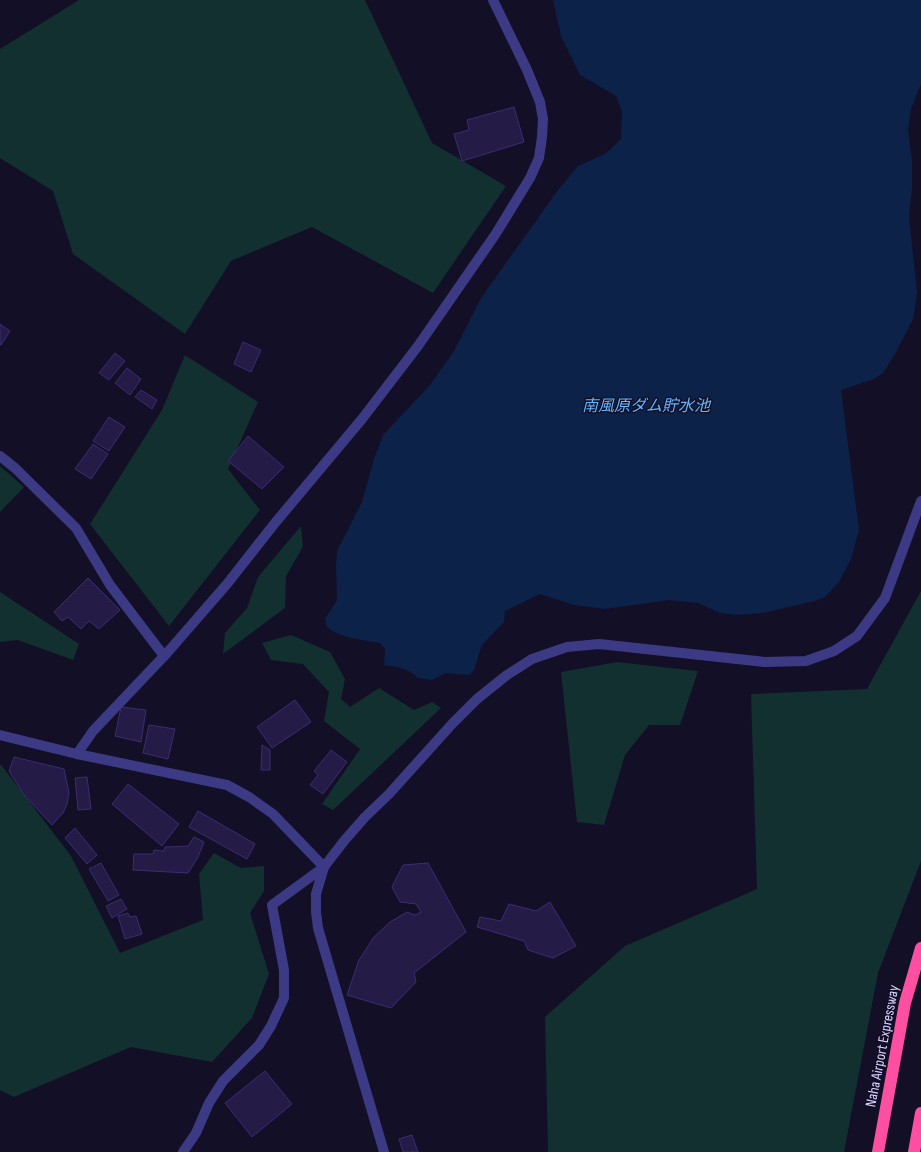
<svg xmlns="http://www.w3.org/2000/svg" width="921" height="1152" viewBox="0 0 921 1152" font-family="'Sofia Sans Condensed','Noto Sans JP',sans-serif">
	<rect width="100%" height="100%" fill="#130f26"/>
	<g fill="#12302f">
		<polygon points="79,0 365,0 432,143 506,186 433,293 312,227 231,261 185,334 73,254 53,191 0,158 0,49"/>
		<polygon points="185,355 258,402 228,469 260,510 169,626 90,524 162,410"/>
		<polygon points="0,466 24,487 0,512"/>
		<polygon points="301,526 303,547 286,576 285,608 223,654 225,633 247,608 258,577"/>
		<polygon points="921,591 921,861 878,973 844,1152 548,1152 545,1017 625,946 757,889 751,694 867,689"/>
		<polygon points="0,592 79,644 73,660 18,640 0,642"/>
		<polygon points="291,635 330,652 345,679 341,699 350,707 379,688 414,710 432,702 441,708 333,810 322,804 360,749 324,721 329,692 303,664 271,660 262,643"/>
		<polygon points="617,662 698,671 680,725 649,725 625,755 604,825 577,822 561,672"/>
		<polygon points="0,765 2,766 71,856 120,953 203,920 199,874 214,853 241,868 264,866 264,891 250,913 269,974 252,1018 212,1062 131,1047 14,1097 0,1090"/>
	</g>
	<path fill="#0c2248" d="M553,0H921V84L911,109L908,129L912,160V188L909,216L917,292L915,308L913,319L894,356L883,373L874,379L841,390L859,530L851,559L839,582L825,597L815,601L763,613L736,615L720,613L698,603L669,600L605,609L574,605L540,594L505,611L504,622L482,645L474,670L469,675L446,673L432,680L418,678C409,668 397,667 384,665L385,649L380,643C368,641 332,637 326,625C326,623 326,621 325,619L337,600L336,566L337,551L362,502L374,459L383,435L430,385L454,351L481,298L558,190L578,166L605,154L621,139L622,112L616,96L580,75L561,36Z"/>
	<g fill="#241b47" stroke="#3b2d73">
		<polygon points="514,107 524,142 462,161 454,134 469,130 467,120"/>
		<polygon points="0,324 10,331 1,345 0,344"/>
		<polygon points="243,342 261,350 251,372 234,364"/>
		<polygon points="115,353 125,361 109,380 99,373"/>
		<polygon points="127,368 141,379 130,395 115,383"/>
		<polygon points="141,390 157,400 152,409 135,397"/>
		<polygon points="109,417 125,427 109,451 93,441"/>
		<polygon points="248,436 284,467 262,489 228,461"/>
		<polygon points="93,444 108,454 91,479 75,469"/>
		<polygon points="88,578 120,610 99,629 89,621 81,629 68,617 62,621 54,612"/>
		<polygon points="295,700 311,722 272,748 257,727"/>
		<polygon points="121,707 146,710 141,742 115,736"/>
		<polygon points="149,725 175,729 168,759 143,753"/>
		<polygon points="262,745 270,750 270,770 261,770"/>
		<polygon points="331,750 347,762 323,794 310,785 318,775 314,771"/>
		<polygon points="14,757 64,769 69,793 67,804 63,813 52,825 24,795 9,771"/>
		<polygon points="87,777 91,809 78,810 75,778"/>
		<polygon points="128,784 179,824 162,846 112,804"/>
		<polygon points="198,811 255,844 247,859 189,827"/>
		<polygon points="75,828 97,855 87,864 65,838"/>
		<polygon points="194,837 204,842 198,857 188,873 133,870 134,854 153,854 154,850 164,851 165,847 188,846"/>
		<polygon points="101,863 119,895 108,901 89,869"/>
		<polygon points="428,863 466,932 414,973 416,982 391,1008 347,995 359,960 374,937 390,922 407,912 415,915 421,912 416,904 400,902 392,887 403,865"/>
		<polygon points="121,899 127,909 112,918 106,906"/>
		<polygon points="550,902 576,946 553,958 528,950 524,941 477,927 480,917 501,921 509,904 536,911"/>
		<polygon points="128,913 130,917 136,916 142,934 125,939 118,916"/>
		<polygon points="265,1071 292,1104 252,1137 225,1103"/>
		<polygon points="412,1135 418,1152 403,1152 399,1139"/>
	</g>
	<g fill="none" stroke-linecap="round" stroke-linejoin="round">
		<g stroke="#3d3a85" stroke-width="10">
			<polyline points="0,456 15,468 76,528 110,585 164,656"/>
			<polyline points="77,754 93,731 167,653 227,584 275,523 362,419 418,346 495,235 530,178 539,158 542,137 543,119 540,102 527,70 493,0"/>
			<polyline points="183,1152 196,1133 209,1103 223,1081 259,1045 271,1026 284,998 284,970 272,905 324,867"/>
		</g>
		<g stroke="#3d3a85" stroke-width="10">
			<polyline points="0,735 77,754 227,785 249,797 273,814 324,867"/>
			<polyline points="384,1152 318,928 316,912 316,894 324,867 344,841 365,817 389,794 452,724 477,699 507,675 532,659 567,647 599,644 765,662 806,661 834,651 857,636 885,598 921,501"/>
		</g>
		<g stroke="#ff4fa3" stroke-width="12">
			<polyline points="878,1152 905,1003 921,948"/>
			<polyline points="914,1152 921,1113"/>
		</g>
	</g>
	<g text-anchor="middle" stroke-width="3" stroke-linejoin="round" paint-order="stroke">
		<g font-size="15" fill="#d9d4ff" stroke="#130f26">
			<text transform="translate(882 1046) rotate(-79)" y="5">Naha Airport Expressway</text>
		</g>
		<g font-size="16" font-style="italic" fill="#62b6ff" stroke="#130f26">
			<text x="646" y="411">南風原ダム貯水池</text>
		</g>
	</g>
</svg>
